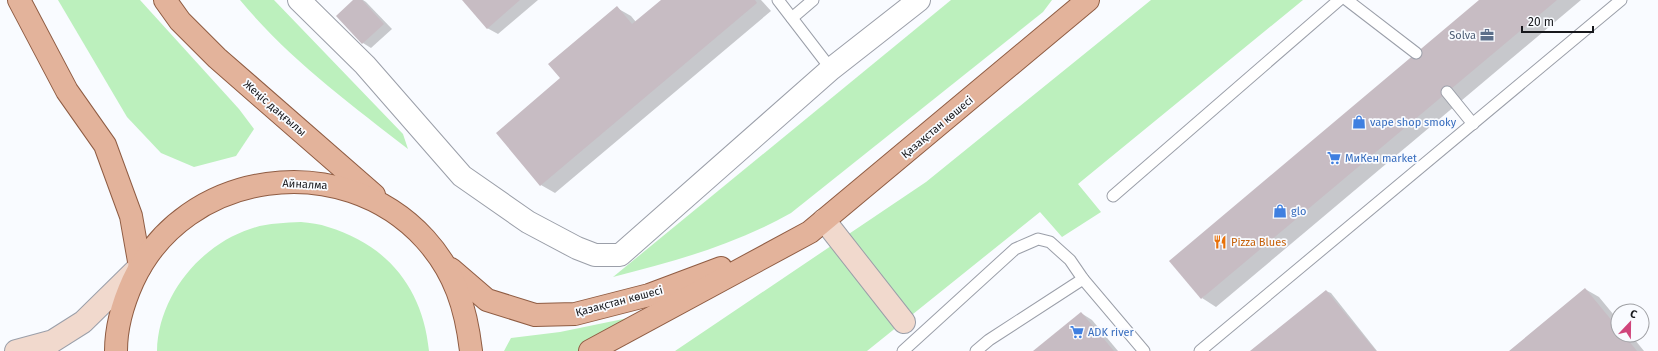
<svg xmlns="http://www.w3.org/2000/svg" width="1658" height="351" viewBox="0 0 1658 351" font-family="'Fira Sans',sans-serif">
	<rect width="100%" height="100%" fill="#f9fbff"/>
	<g fill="#bcf0bd">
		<polygon points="58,0 140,0 239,109 254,129 236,156 194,167 161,153 127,117"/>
		<path d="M240,0H274L403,134L408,149C349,103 288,58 240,0Z"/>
		<path d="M951,0H1052L1043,12L791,213C735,245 675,261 613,277Z"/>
		<polygon points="1151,0 1303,0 1078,184 1101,212 1062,237 1040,212 867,351 675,351 926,182"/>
		<path d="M301,222C310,223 320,224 328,227C388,245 423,289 429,351H157C158,297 199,246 250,229C266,223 284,223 301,222Z"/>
		<polygon points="662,311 593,351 504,351 511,338 560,332"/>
	</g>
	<g fill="#0003">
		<polygon points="355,0 363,0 366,2 392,29 371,48 363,43 338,16"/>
		<polygon points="463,0 538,0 498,34 487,28"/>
		<polygon points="662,0 761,0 771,11 555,193 541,185 562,78 617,8 631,16 636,22"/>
		<polygon points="1481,0 1581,0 1216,307 1202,298"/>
		<polygon points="1585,289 1599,297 1618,320 1618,335 1631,335 1644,351 1511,351"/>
		<polygon points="1326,291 1331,293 1377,351 1251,351"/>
		<polygon points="1081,313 1092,320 1118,351 1035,351"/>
	</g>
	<g fill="#c7bcc3">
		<polygon points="353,0 362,0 384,24 362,44 336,16"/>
		<polygon points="462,0 520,0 487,29"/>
		<polygon points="661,0 755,0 757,3 540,186 496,133 560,78 548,64 617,6 632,24"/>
		<polygon points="1479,0 1557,0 1201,299 1169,261"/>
		<polygon points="1585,288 1618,328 1618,335 1624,335 1637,351 1509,351"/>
		<polygon points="1326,290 1376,351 1250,351"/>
		<polygon points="1081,312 1114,351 1033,351"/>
	</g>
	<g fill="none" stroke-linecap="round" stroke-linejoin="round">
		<g stroke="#9b9fa9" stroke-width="13">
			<g id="lane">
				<polyline points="778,0 831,69"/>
				<polyline points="1347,0 1416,53"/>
				<polyline points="792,18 813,0"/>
				<polyline points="1447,92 1473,124"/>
				<polyline points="1113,196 1339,0"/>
				<polyline points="903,351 1015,249 1038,239 1050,242 1070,260 1083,279 1144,351"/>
				<polyline points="976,351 989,340 1083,279"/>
				<polyline points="1200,351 1621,0"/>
			</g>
		</g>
		<g stroke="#9b9fa9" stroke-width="24">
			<polyline id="street" points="299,0 365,65 462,176 528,222 577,248 595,255 620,255 831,69 919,0"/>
		</g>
		<g stroke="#9b9fa9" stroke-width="24">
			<g id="secondary">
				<polyline points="824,220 904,322"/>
				<polyline points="16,351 53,341 83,322 139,267"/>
			</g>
		</g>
		<g stroke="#8f5c43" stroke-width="24">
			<g id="primary">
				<polyline points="19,0 67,91 105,145 131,216 140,267"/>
				<polyline points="165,0 180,21 217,58 374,195"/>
				<polyline points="451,269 487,300 535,315 575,314 649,295 721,268"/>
				<path d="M116,351C116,327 123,303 133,281C185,169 342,148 425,239C455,272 466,308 471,351"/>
				<polyline points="590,351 810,232 1088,0"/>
			</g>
		</g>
		<use href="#lane" stroke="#fff" stroke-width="11"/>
		<use href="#street" stroke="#fff" stroke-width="22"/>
		<use href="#secondary" stroke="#f1d9cd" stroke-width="22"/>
		<use href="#primary" stroke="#e3b39b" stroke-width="22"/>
	</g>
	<defs>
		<g id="office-bare" transform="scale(1.08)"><path d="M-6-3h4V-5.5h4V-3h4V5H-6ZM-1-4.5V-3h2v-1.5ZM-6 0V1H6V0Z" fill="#5c6f8a" stroke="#f9fbff" stroke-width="2.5" paint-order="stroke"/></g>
		<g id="shop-bare" transform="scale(1.08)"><path d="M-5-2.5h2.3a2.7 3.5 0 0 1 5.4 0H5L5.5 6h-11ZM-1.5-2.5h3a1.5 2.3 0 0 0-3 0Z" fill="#3f7fe0" stroke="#f9fbff" stroke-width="2.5" paint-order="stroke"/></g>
		<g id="supermarket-bare" transform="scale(1.08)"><path d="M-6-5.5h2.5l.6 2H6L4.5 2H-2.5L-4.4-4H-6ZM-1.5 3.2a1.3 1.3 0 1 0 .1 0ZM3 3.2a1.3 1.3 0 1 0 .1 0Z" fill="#3f7fe0" stroke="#f9fbff" stroke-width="2.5" paint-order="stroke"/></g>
		<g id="restaurant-bare" transform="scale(1.08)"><path d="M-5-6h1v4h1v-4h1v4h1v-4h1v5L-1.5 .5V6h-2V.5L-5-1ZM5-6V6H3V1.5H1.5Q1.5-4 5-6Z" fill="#e8710a" stroke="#f9fbff" stroke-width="2.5" paint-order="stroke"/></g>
	</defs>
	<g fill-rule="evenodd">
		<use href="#office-bare" x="1487" y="35"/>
		<use href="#shop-bare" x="1359" y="122"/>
		<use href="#supermarket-bare" x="1334" y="158"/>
		<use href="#shop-bare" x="1280" y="211"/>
		<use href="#restaurant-bare" x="1220" y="242"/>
		<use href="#supermarket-bare" x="1077" y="332"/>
	</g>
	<g text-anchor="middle" stroke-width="3.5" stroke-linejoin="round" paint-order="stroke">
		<g font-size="11" fill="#4e5e75" stroke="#f9fbff" text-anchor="end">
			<text x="1476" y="39">Solva</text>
		</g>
		<g font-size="11" fill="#17181c" stroke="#f9fbff">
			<text transform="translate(275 108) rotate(41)" y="4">Жеңіс даңғылы</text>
			<text transform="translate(937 127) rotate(-40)" y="4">Қазақстан көшесі</text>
			<text transform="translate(305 184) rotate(3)" y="4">Айналма</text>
			<text transform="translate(619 301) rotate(-15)" y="4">Қазақстан көшесі</text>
		</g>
		<g font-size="11" fill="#366cbe" stroke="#f9fbff" text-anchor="start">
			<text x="1370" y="126">vape shop smoky</text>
			<text x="1345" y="162">МиКен market</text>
			<text x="1291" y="215">glo</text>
			<text x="1088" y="336">ADK river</text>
		</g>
		<g font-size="11" fill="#c56008" stroke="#f9fbff" text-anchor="start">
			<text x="1231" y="246">Pizza Blues</text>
		</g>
	</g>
	<g transform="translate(1630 323) rotate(22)"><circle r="19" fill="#f9fbff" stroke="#9fa0a4"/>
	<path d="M0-3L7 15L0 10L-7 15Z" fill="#d0457b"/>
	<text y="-6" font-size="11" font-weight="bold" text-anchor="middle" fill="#17181c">С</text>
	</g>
	<path d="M1522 26v6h71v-6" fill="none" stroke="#17181c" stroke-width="2"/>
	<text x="1528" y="26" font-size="12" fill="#17181c" stroke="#f9fbff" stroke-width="3" paint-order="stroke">20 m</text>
</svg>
